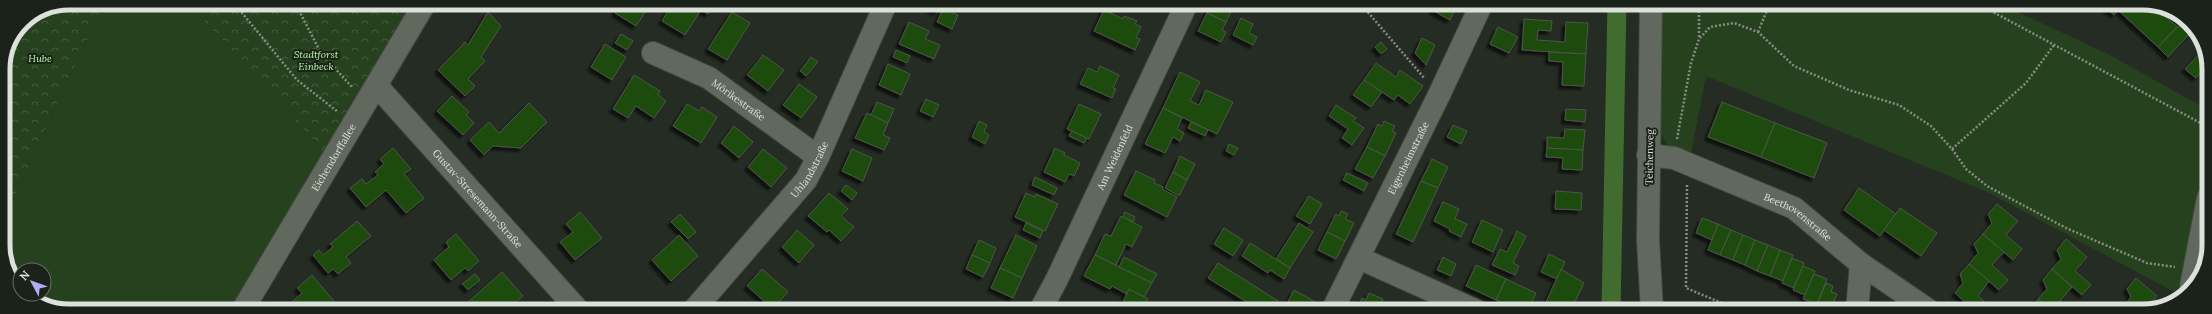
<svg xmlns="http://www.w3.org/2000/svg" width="2212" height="314" viewBox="0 0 2212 314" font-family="Lora,serif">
	<defs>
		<pattern id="forest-crowns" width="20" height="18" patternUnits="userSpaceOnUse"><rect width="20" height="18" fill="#26411d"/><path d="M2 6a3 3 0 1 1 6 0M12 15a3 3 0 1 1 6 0" fill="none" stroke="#455c3d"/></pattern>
		<filter id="shadow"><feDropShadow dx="-3.5" dy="3.5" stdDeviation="1" flood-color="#0009"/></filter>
	</defs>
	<rect width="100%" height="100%" fill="#252c23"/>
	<g fill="#26411d">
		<polygon points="104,3 188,3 327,155 233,311 60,310 25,294 44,294 44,270 20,270 20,286 5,262 5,217"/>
		<polygon points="1662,3 1999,3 2110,55 2208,110 2208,151 2182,296 1985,191 1706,76 1691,154 1668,146 1660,132"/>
	</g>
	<g fill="url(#forest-crowns)">
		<polygon points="69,3 104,3 5,217 3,69 8,43 22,22"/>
		<polygon points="188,3 416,3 327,155"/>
	</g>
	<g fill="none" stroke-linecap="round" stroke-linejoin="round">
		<polyline stroke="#406d2f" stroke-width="19" points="1611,311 1617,3"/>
	</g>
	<g fill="#1e4b09" stroke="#4e554b" filter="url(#shadow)">
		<polygon points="621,3 647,3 650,5 636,26 615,13"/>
		<polygon points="673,3 715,3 708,14 701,10 685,35 662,21"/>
		<polygon points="918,3 941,3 937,12"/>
		<polygon points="1097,3 1116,3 1111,13 1096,6"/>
		<polygon points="1212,3 1235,3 1226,22 1207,13"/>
		<polygon points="1435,3 1458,3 1450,20 1432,10"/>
		<polygon points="2101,4 2124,4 2114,15"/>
		<polygon points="2124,4 2152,4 2177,27 2158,47 2118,10"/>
		<polygon points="943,9 958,15 952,29 937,22"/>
		<polygon points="1104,10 1123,19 1124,16 1137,21 1135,24 1141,27 1136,38 1140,39 1135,50 1094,31"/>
		<polygon points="488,12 501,26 481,57 485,61 468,79 475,86 465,96 438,70 465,42 468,45"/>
		<polygon points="732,12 750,23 727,60 708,49"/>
		<polygon points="1207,13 1226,22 1222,30 1226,32 1221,42 1198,31"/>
		<polygon points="1241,18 1253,24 1249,33 1257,37 1253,45 1233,35"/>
		<polygon points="1524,19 1552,21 1551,31 1538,30 1537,40 1565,42 1566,22 1588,23 1586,54 1522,50"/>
		<polygon points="2185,19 2193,30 2168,57 2158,47"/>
		<polygon points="909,22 929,31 925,39 940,45 934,59 899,44"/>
		<polygon points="1498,27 1518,37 1509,53 1490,44"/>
		<polygon points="621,34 633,41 627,50 615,43"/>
		<polygon points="1422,38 1435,45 1426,65 1415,53"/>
		<polygon points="1381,42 1387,49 1381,54 1375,47"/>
		<polygon points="605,44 626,57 612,80 591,67"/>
		<polygon points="2204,49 2208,56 2208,65 2196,78 2185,69"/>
		<polygon points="896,50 910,56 907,63 893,57"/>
		<polygon points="1549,52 1586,54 1584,86 1562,85 1563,62 1549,61"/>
		<polygon points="763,55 784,70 768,91 747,75"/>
		<polygon points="811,57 818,62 806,76 800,71"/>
		<polygon points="1376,63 1396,77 1400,70 1423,86 1410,104 1398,95 1394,100 1364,80"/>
		<polygon points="888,64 910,74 901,95 879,85"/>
		<polygon points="1100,66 1119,75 1113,88 1116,89 1112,98 1080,84 1088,68 1097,72"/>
		<polygon points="1180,72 1200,82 1190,101 1199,105 1206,90 1233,102 1217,134 1163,108"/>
		<polygon points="634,75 660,91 658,95 666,101 654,118 636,106 628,118 613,109"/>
		<polygon points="1364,80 1382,92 1371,107 1353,95"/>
		<polygon points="799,84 817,97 801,118 783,105"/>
		<polygon points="452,96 469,112 466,115 474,123 463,135 437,111"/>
		<polygon points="926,99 939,105 933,117 920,111"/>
		<polygon points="877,102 894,109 888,123 871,115"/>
		<polygon points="1722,102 1775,123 1761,157 1708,137"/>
		<polygon points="529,103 547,122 521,148 493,146 484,155 470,140 489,122 499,133"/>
		<polygon points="687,104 699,111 702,107 717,117 701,143 673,126"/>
		<polygon points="1079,104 1101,114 1089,139 1067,129"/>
		<polygon points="1336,105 1356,118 1353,121 1364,128 1352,145 1342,138 1348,129 1329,116"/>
		<polygon points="1163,108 1182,118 1177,129 1184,133 1180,141 1173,137 1165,153 1145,144"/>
		<polygon points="1566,109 1586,110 1585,122 1565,120"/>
		<polygon points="867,113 888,123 883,135 890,138 884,150 855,138"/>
		<polygon points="979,121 987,125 984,132 989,135 985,144 972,137"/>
		<polygon points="1384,121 1395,126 1392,131 1396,133 1385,156 1367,147 1378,124 1382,126"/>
		<polygon points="1191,122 1208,130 1205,136 1188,128"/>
		<polygon points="1775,123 1827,143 1814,178 1761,157"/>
		<polygon points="1453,125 1467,131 1461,144 1447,137"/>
		<polygon points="734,126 753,142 739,158 721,143"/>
		<polygon points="1565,129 1585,130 1583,150 1547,148 1547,137 1564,138"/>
		<polygon points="1072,131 1087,138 1084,143 1069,136"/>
		<polygon points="1229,144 1238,148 1234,155 1226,151"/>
		<polygon points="1367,147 1385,156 1373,178 1355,169"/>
		<polygon points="393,148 411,169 404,174 424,198 406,213 386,190 366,207 350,188 362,179 366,184 378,175 375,172 384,164 380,159"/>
		<polygon points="1055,148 1065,153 1064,155 1080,163 1074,176 1069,174 1065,182 1044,172"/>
		<polygon points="1547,148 1583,150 1582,170 1562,169 1563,158 1546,157"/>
		<polygon points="763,149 787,168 771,187 748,167"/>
		<polygon points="852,149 872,158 863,181 842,171"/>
		<polygon points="1180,156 1195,164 1187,180 1173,172"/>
		<polygon points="1432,159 1448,167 1438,188 1421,181"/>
		<polygon points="1136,171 1155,180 1154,183 1163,187 1162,189 1177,197 1167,217 1124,195"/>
		<polygon points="1173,172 1187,180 1179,196 1165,188"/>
		<polygon points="1347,173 1368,183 1364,191 1343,180"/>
		<polygon points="1035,177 1057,188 1054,195 1032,185"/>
		<polygon points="1421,181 1438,188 1413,242 1396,234"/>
		<polygon points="846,185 857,193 852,200 841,191"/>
		<polygon points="1859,188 1896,214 1880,236 1844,210"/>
		<polygon points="1556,191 1582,193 1581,210 1555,209"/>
		<polygon points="829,193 848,209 841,216 854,227 841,241 829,230 827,232 808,216"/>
		<polygon points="1026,193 1035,197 1036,194 1058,204 1045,231 1015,217"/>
		<polygon points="1309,196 1322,204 1310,224 1296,216"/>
		<polygon points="1443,202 1459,209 1455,219 1467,224 1461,237 1449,231 1450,229 1434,221"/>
		<polygon points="1997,204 2018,221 2006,235 2022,249 2013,260 1983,234 1992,223 1988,214"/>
		<polygon points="1900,208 1937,233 1921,256 1884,230"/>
		<polygon points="1341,211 1348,214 1345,219 1354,223 1345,241 1327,232 1336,214 1339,216"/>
		<polygon points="580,212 602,238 575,260 560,242 573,232 566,224"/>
		<polygon points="1125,212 1135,217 1133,222 1123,217"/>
		<polygon points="680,214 696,232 688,239 671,222"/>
		<polygon points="1121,216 1142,227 1132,247 1126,244 1116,265 1095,255 1105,234 1111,236"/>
		<polygon points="1702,218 1718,224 1712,240 1696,233"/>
		<polygon points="1482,220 1503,230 1493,252 1472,242"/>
		<polygon points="357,221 371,236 346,257 351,263 338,274 333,269 328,273 313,255 319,250 323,255 333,247 330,244"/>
		<polygon points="1026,223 1043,231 1040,238 1023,230"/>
		<polygon points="1299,223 1313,232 1290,268 1276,259"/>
		<polygon points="1718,224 1731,230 1720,255 1708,250"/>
		<polygon points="1224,228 1243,240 1233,256 1214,244"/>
		<polygon points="797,230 814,245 799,263 782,247"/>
		<polygon points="1731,230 1743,235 1733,260 1720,255"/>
		<polygon points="1517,231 1526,236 1513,263 1519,266 1515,275 1492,265 1500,249 1507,252"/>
		<polygon points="1327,232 1345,241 1336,259 1318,250"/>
		<polygon points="456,234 479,261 468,271 465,268 451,280 434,260 449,247 446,242"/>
		<polygon points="1983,234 2004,252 1992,265 2008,280 1999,290 1969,264 1978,253 1974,244"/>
		<polygon points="679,235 698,256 671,281 652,260"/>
		<polygon points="1016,235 1037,246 1022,278 1000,268"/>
		<polygon points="1743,235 1755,240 1745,265 1733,260"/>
		<polygon points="2066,239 2087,257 2075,271 2091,285 2082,295 2052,269 2061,259 2057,250"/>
		<polygon points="979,240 996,248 990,263 972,255"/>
		<polygon points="1755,240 1768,245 1757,271 1745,265"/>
		<polygon points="1250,243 1290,268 1284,279 1270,270 1268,273 1242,256"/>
		<polygon points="1768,245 1780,250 1770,276 1757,271"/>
		<polygon points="1780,250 1793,255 1783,281 1770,276"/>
		<polygon points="1549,254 1565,262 1557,279 1541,272"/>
		<polygon points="972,255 990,263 983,277 966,269"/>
		<polygon points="1095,255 1152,283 1144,297 1129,289 1127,294 1112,286 1110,289 1084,276"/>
		<polygon points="1124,257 1157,274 1152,283 1119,267"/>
		<polygon points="1443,257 1456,264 1451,276 1437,270"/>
		<polygon points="1792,258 1804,263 1794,288 1782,283"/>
		<polygon points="1218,263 1278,301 1272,311 1250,311 1253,306 1208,278"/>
		<polygon points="1969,264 1989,281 1978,296 1994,310 1993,311 1975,311 1955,293 1963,283 1960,274"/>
		<polygon points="1476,265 1506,279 1496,300 1466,286"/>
		<polygon points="1803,266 1815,271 1805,295 1793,290"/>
		<polygon points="1000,268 1022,278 1013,298 991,288"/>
		<polygon points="762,269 788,292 773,309 747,286"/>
		<polygon points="1561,269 1584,283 1573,306 1566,303 1562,311 1542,311"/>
		<polygon points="2052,269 2072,287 2060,301 2072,311 2051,311 2038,299 2047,289 2043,280"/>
		<polygon points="502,272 523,296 506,311 458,311"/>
		<polygon points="475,274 480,280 468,290 462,284"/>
		<polygon points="1814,274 1827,279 1817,304 1803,299"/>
		<polygon points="312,275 337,305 330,311 282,311 302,293 297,288"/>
		<polygon points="2136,278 2157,296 2145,310 2125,311 2122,308 2131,297 2127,289"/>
		<polygon points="1506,279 1536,293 1528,311 1520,311 1496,300"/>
		<polygon points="1826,283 1833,286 1831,292 1837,294 1830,311 1814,311"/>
		<polygon points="1129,289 1148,299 1142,311 1129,311 1121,306"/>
		<polygon points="1294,290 1314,301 1309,311 1283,311"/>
		<polygon points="1369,293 1383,299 1378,311 1357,311 1362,298 1366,300"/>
		<polygon points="2038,299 2051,311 2030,311"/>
	</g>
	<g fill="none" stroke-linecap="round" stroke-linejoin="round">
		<g stroke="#444942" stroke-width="24">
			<g id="minor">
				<polyline points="1651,3 1648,240 1652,311"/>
				<path id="s1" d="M653,53L709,78L818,157"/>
				<path id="s2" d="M377,86L579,311"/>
				<path id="s3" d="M1648,155L1674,158L1794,208L1861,264L1930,311"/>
				<polyline points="1359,258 1477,311"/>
				<polyline points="2191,286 2208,198"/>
				<path id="s4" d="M242,311L425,3"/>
				<path id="s5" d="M693,311L806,180L818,157L886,3"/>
				<path id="s6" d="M1040,311L1057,279L1187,3"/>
				<path id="s7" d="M1332,311L1439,95L1482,3"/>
				<polyline points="1857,311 1861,264"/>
			</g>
		</g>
		<g stroke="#878c85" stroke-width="2.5" stroke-dasharray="2 2" stroke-linecap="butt">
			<polyline points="234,3 297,80 338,112"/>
			<polyline points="295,3 321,53 352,87"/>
			<polyline points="1360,3 1425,79"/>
			<polyline points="1699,3 1699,39"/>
			<polyline points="1976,3 2208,127"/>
			<polyline points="1917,8 1920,3"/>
			<polyline points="1758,32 1770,3"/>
			<polyline points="1677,139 1691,63 1699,39 1710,27 1734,23 1758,32 1794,66 1849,90 1899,105 1931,126 1952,149 1966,169 1987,186 2066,228 2147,263 2175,267"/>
			<polyline points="1952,149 2026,83 2054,45"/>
			<polyline points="1687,185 1686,288 1741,311"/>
		</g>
		<use href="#minor" stroke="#61695e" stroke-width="22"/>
	</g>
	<g text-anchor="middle" stroke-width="4" stroke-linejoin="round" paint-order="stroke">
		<g font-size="10" font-style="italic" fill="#b7f9a0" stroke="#1b2219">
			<text x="316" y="58">Stadtforst<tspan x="316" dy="12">Einbeck</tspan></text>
			<text x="40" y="62">Hube</text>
		</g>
		<g font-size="10" fill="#dde1db" stroke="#1b2219">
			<text dy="4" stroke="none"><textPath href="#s1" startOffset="98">Mörikestraße</textPath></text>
			<text dy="4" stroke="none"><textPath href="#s4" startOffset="179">Eichendorffallee</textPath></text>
			<text dy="4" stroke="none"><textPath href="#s6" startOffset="171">Am Weidenfeld</textPath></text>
			<text transform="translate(1649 157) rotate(-89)" y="4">Teichenweg</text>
			<text dy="4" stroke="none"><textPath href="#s7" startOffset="171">Eigenheimstraße</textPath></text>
			<text dy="4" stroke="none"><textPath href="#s5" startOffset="184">Uhlandstraße</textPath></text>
			<text dy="4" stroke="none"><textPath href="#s2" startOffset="151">Gustav-Stresemann-Straße</textPath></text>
			<text dy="4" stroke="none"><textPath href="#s3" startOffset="164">Beethovenstraße</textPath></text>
		</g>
	</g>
	<path d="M0 0H2212V314H0ZM69 10H2143A59 59 0 0 1 2202 69V245A59 59 0 0 1 2143 304H69A59 59 0 0 1 10 245V69A59 59 0 0 1 69 10Z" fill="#1b2219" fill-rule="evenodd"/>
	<path fill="none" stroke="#dde1db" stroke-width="5" d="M69 10H2143A59 59 0 0 1 2202 69V245A59 59 0 0 1 2143 304H69A59 59 0 0 1 10 245V69A59 59 0 0 1 69 10Z"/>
	<g transform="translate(32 282) rotate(311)"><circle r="19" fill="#1b2219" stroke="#696e67"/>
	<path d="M0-3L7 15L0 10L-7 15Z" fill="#b4acf9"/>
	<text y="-6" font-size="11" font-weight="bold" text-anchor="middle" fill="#dde1db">N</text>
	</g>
</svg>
